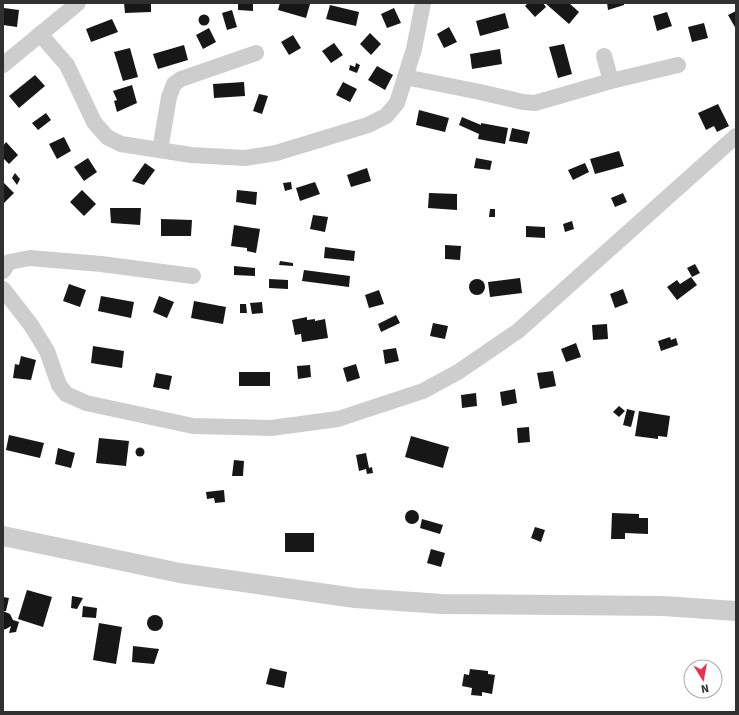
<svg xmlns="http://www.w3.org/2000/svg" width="739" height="715" viewBox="0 0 739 715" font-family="Signika,sans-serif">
	<rect width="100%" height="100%" fill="#fff"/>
	<g fill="#171717">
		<polygon points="124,3 151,3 151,12 125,13"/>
		<polygon points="238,3 253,3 253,11 238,10"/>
		<polygon points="280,3 308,3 310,4 306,18 278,10"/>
		<polygon points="528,3 543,3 546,7 535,17 525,6"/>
		<polygon points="545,3 569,3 579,12 569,24"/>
		<polygon points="607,3 624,3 624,5 608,10"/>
		<polygon points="330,5 359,12 356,26 326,19"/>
		<polygon points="4,8 19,10 17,27 3,25"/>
		<polygon points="394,8 401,23 387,28 381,14"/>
		<polygon points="232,10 237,27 227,30 222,13"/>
		<polygon points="736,11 736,29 728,15"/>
		<polygon points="667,12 672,26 657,31 653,16"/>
		<polygon points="505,13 509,28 480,36 476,21"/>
		<circle cx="204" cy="20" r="5.5"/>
		<polygon points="112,19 118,32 91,42 86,29"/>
		<polygon points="704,23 708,38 692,42 688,27"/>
		<polygon points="449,27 457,42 444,48 437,34"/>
		<polygon points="209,28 216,42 203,49 196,35"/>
		<polygon points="370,33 381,44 371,55 360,44"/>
		<polygon points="293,35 301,48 289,55 281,42"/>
		<polygon points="334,43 343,55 331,63 322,51"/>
		<polygon points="564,44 572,74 558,78 549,47"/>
		<polygon points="184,45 188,60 158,69 153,54"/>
		<polygon points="130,48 138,77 123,81 114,52"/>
		<polygon points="500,49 502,64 472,69 470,54"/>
		<polygon points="356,63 360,65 357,73 349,70 350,65 355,67"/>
		<polygon points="377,66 393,75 385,90 368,80"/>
		<polygon points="35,75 45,86 19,108 9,96"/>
		<polygon points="244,82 245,96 214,98 213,84"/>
		<polygon points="343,82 357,89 350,102 336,95"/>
		<polygon points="132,85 137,103 117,112 114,101 117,100 113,91"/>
		<polygon points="259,94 268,96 262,114 253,111"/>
		<polygon points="718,104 729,126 717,132 714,126 706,130 698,113"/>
		<polygon points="419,110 449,118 445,132 416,125"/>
		<polygon points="46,113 51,120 38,130 32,123"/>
		<polygon points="462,117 481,125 481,123 508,128 505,144 478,139 479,134 459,125"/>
		<polygon points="512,128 530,132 527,144 509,141"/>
		<polygon points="64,137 71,151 57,159 49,144"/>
		<polygon points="6,142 18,155 9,164 3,158 3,146"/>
		<polygon points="619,151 624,166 595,174 590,159"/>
		<polygon points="88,158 97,172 84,181 74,167"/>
		<polygon points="476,158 492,161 490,170 474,168"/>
		<polygon points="145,163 155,170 144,185 132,181"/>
		<polygon points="585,163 589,172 573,180 568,170"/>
		<polygon points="367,168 371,181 351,187 347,175"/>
		<polygon points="15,173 20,179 17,185 12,178"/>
		<polygon points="3,182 14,193 3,204"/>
		<polygon points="291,182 292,189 285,191 283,183"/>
		<polygon points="315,182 320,194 300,201 296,188"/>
		<polygon points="82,190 96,204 84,216 70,202"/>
		<polygon points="237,190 257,192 256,205 236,202"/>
		<polygon points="429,193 457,194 457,210 428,208"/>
		<polygon points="623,193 627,202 615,207 611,198"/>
		<polygon points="110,208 141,208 140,225 111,223"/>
		<polygon points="490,209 495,209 495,217 489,217"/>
		<polygon points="313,215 328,217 325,232 310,229"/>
		<polygon points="161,219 192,220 191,236 161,236"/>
		<polygon points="572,221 574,229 565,232 563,224"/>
		<polygon points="234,225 260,229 256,253 247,251 247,248 231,246"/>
		<polygon points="526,226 545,227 545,238 526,237"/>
		<polygon points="445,245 461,246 460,260 445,259"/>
		<polygon points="325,247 355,251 354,261 324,258"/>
		<polygon points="280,261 293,263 293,266 279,265"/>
		<polygon points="695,264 700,273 692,277 687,268"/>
		<polygon points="234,266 255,268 255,276 234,275"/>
		<polygon points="304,270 350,276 349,287 302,281"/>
		<polygon points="691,277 697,285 677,300 667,287 677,280 680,284"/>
		<polygon points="520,278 522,293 490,297 488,282"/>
		<polygon points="269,279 288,280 288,289 269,288"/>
		<circle cx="477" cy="287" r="8"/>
		<polygon points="69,284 86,290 80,307 63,301"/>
		<polygon points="623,289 628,303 615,308 610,294"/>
		<polygon points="379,290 384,304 369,308 365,295"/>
		<polygon points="101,296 134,302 131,318 98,311"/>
		<polygon points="159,296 174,302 167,318 153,312"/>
		<polygon points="194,301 226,307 223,324 191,318"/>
		<polygon points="262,302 263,313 252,314 250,303"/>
		<polygon points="240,304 246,304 247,313 240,313"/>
		<polygon points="396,315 400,323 381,332 378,324"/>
		<polygon points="307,317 307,320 315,319 315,321 325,319 328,338 302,342 301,334 295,335 292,320"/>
		<polygon points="433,323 448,326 445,339 430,336"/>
		<polygon points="607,324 608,339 593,340 592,325"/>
		<polygon points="670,337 671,340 676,338 678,345 661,351 658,341"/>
		<polygon points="576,343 581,357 566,362 561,349"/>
		<polygon points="93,346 124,351 122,368 91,363"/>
		<polygon points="396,348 399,361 385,364 383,350"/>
		<polygon points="21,356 36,360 31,380 13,378 15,364 19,365"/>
		<polygon points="356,364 360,378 347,382 343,368"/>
		<polygon points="310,365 311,377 298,379 297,366"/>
		<polygon points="553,371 556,386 540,389 537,373"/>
		<rect x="239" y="372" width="31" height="14"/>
		<polygon points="156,373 172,376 169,390 153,387"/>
		<polygon points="515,389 517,403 502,406 500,392"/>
		<polygon points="476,393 477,406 462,408 461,395"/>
		<polygon points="619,406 625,411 619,417 613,412"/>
		<polygon points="627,409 635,411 631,427 623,425"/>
		<polygon points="639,411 670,416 667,437 658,436 658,439 635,436"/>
		<polygon points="529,427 530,442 518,443 517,428"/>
		<polygon points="9,435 44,443 40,458 6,450"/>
		<polygon points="411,436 449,447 443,468 405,457"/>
		<polygon points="99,438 129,441 126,466 96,463"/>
		<circle cx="140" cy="452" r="4.5"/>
		<polygon points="58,448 75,453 71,468 55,464"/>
		<polygon points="366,453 369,468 372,467 373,473 367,474 366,469 359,471 356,455"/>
		<polygon points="234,460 244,461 243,476 232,476"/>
		<polygon points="224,490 225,502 215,503 214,498 207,499 206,492"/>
		<circle cx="412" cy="517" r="7"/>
		<polygon points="612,513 639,514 639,518 648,518 648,534 625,533 625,539 611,539"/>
		<polygon points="422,519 443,525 440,534 420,528"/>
		<polygon points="535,527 545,530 541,542 531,538"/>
		<rect x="285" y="533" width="29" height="19"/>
		<polygon points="431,549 445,553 441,567 427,563"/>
		<polygon points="27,590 52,597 43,627 18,619"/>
		<polygon points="72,596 83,598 77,609 71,608"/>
		<polygon points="3,597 9,598 6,611 3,611"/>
		<polygon points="83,606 97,608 96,618 82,617"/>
		<polygon points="3,611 10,614 13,620 19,622 16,632 9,633 11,626 6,629 3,630"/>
		<circle cx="155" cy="623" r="8"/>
		<polygon points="99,623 122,627 116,664 93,660"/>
		<polygon points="133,646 159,649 154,664 132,662"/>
		<polygon points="270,668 287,672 284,688 266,684"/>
		<polygon points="470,669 488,671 488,674 495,675 492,694 482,692 482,696 471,695 472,688 462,686 464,674 469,675"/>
	</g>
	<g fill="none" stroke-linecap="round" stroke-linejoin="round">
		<g stroke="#cdcdcd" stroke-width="16">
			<polyline points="40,34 67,65 94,122 107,137 121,144 191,155 245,158 276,153 368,125 386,116 397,103 414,49 423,3"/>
			<polyline points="604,56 611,81"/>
			<polyline points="3,65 78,3"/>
			<polyline points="405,77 480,92 523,102 535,103 611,81 678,65"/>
			<polyline points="160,150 169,97 174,84 181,79 256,53"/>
			<polyline points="3,271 9,262 30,258 101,264 193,276"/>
			<polyline points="3,289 31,325 47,351 59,385 66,394 86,403 193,426 271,428 338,419 423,391 458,372 518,331 736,136"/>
		</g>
		<polyline stroke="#cdcdcd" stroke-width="20" points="3,536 180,573 355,598 442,604 663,606 736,611"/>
	</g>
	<rect width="739" height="715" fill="none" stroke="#303030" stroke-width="8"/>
	<g transform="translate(703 679) rotate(169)"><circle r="19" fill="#ffffff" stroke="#acacac"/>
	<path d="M0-3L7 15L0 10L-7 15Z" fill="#e93153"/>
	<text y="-6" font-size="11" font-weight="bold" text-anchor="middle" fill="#303030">N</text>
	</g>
</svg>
